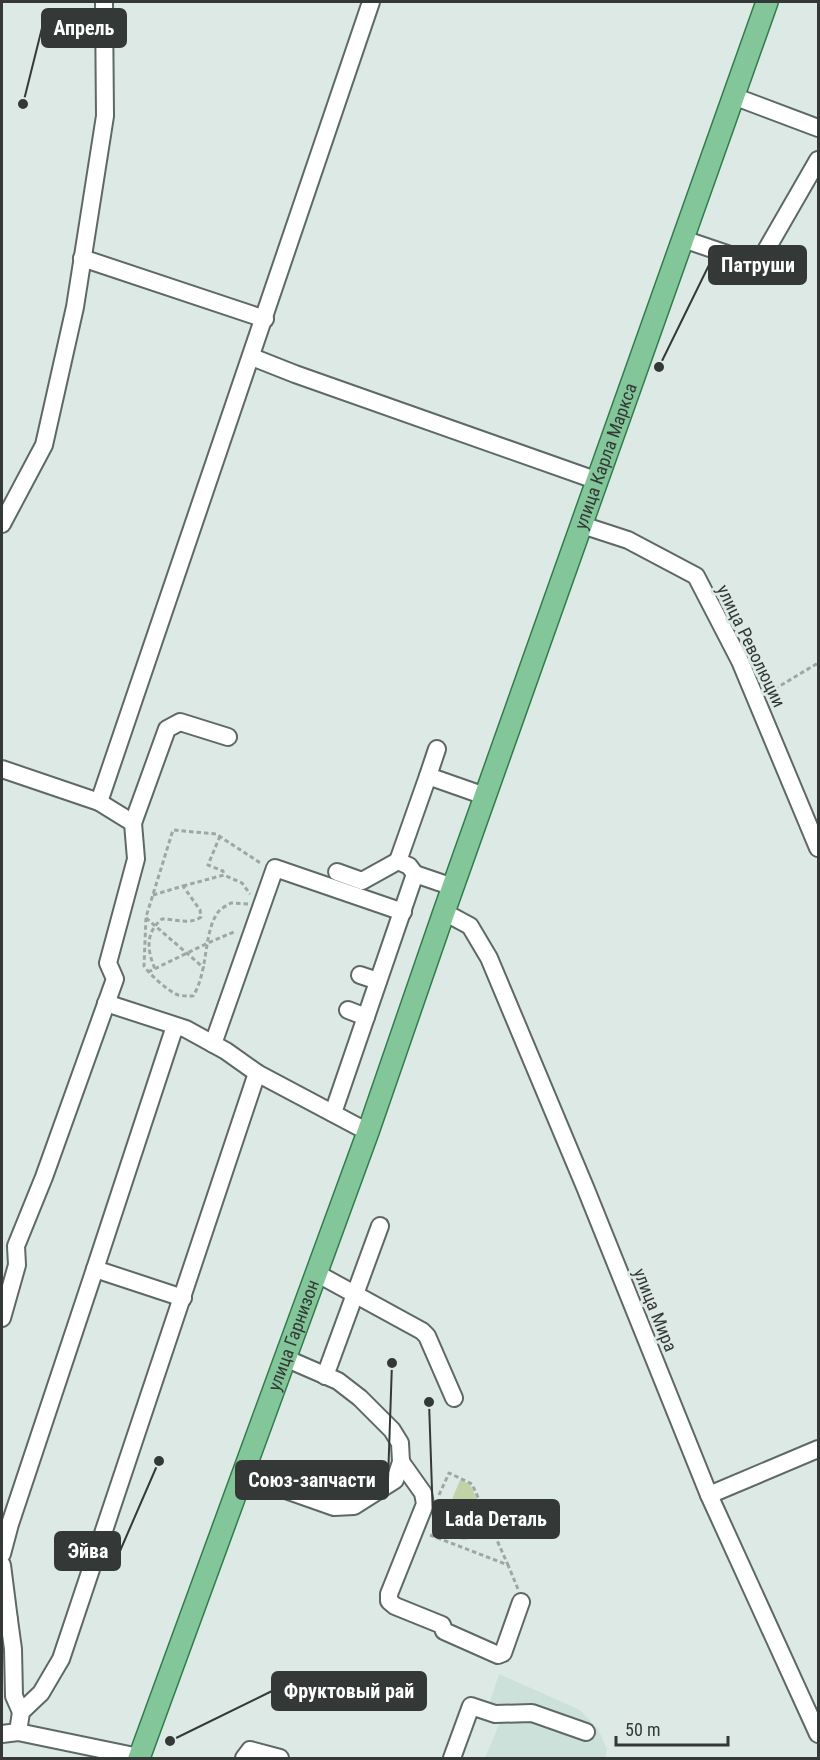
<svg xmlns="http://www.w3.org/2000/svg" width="820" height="1760" viewBox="0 0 820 1760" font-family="'Roboto Condensed',sans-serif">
	<rect width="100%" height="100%" fill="#dde9e5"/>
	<polygon fill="#cce1da" points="499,1674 580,1710 598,1729 607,1749 605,1758 485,1758 501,1720 488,1707"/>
	<polygon fill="#bfd3a6" points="460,1480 470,1484 493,1535 463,1540 436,1529 445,1507 448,1509"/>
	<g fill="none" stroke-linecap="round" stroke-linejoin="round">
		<g stroke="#5e6965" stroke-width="20">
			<g id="minor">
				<polyline points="733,96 818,128"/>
				<polyline points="683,239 742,259 761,259 818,160"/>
				<polyline points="82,258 265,319"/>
				<polyline points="252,357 295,374 598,481"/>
				<polyline points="2,524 44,445 75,307 105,116 104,2"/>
				<polyline points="582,525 628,540 696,576 740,661 818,848"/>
				<polyline points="2,769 99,802 133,823 136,859 108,963 115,979 44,1177 16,1246 17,1265 2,1318"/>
				<polyline points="428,776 437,749"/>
				<polyline points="99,802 371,2"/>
				<polyline points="133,823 167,729 180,722 228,737"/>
				<polyline points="337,872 362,881 398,861"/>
				<polyline points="415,874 409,866 398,861 428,776 485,796"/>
				<polyline points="444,912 470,926 489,958 585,1187 709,1495 818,1734"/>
				<polyline points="360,975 378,981"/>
				<polyline points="106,1003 186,1029 226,1051 257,1073"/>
				<polyline points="348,1010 366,1017"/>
				<polyline points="175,1026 95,1269 183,1298"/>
				<polyline points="213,1044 275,868 403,912"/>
				<polyline points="333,1113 415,874 453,887"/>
				<polyline points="316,1273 422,1331 427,1336 454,1398"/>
				<polyline points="325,1376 380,1226"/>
				<polyline points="401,1462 423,1493 425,1504 389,1594 389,1601 395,1606 442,1625 444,1631 498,1655 503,1653 521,1602"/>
				<polyline points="243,1475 334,1507 354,1506 395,1480 401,1462 400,1443 392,1430 360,1398 338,1381 285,1358"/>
				<polyline points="709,1495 818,1449"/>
				<polyline points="2,1554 10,1524 95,1269"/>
				<polyline points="2,1565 9,1620"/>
				<polyline points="2,1618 9,1620 13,1649 14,1696 21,1712"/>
				<polyline points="18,1732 21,1712 41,1693 61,1659 257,1073 368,1132"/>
				<polyline points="2,1734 18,1732 139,1757"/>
				<polyline points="244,1758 250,1750 280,1758"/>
				<polyline points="452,1758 471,1706 495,1714 532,1713 586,1732"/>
			</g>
		</g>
		<g stroke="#327c4c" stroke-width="24">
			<g id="major">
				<path id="s1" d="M139,1758L368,1132L444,912L767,2"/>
			</g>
		</g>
		<g stroke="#9ea7a4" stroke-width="3" stroke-dasharray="4.5 3" stroke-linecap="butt">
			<polyline points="768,693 818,663"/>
			<polyline points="220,836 208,865 223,871 224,875"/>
			<polyline points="183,886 224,875 242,883 250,894"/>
			<path d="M153,895L183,886L200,910L201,917C190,925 175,919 162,919C145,933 147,950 155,969"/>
			<path d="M248,904L231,903C227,905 222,908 219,911C203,930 209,971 193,996C188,996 183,996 178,995C168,991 150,975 144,966L146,917L173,830L216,834L262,864"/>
			<polyline points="146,918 204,968"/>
			<polyline points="148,972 208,943 236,931"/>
			<polyline points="439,1495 449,1473 472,1484 508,1565"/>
			<polyline points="430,1535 508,1565 518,1589"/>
		</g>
		<use href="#minor" stroke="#fff" stroke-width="16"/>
		<use href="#major" stroke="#83c69a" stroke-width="21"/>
	</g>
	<g text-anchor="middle" stroke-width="6" stroke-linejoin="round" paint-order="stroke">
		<g font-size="18" fill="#343937" stroke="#dde9e5">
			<text dy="6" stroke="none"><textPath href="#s1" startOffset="1383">улица Карла Маркса</textPath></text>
			<text transform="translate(751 646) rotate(64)" y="6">улица Революции</text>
			<text transform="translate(655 1310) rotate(68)" y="6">улица Мира</text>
			<text dy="6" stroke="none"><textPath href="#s1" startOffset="450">улица Гарнизон</textPath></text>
		</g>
	</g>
	<path fill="none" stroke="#343937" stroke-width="2" d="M23 104L42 28M659 367L709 265M392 1363L388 1480M429 1402L433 1519M159 1461L120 1551M170 1741L272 1691"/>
	<g fill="#343937" stroke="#dde9e5" stroke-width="2">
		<circle cx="23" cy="104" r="6"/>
		<circle cx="659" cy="367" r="6"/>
		<circle cx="392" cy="1363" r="6"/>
		<circle cx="429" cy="1402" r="6"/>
		<circle cx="159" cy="1461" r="6"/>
		<circle cx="170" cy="1741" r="6"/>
	</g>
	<g fill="#343937" stroke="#343937" stroke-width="2">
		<rect x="42" y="9" width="84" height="38" rx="6"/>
		<rect x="709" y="246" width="97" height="38" rx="6"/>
		<rect x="236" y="1461" width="152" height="38" rx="6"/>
		<rect x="433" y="1500" width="126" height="38" rx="6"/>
		<rect x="55" y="1532" width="65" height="38" rx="6"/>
		<rect x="272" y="1672" width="154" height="38" rx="6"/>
	</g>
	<g font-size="20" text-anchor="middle" font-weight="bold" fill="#fff">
		<text x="84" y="35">Апрель</text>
		<text x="758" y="272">Патруши</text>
		<text x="312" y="1487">Союз-запчасти</text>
		<text x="496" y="1526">Lada Dеталь</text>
		<text x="88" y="1558">Эйва</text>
		<text x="349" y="1698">Фруктовый рай</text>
	</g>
	<rect width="820" height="1760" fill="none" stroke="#343937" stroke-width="6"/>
	<path d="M616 1736v9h112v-9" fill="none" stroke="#343937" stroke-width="3"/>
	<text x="625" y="1736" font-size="18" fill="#343937" stroke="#dde9e5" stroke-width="4.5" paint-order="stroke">50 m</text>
</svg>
